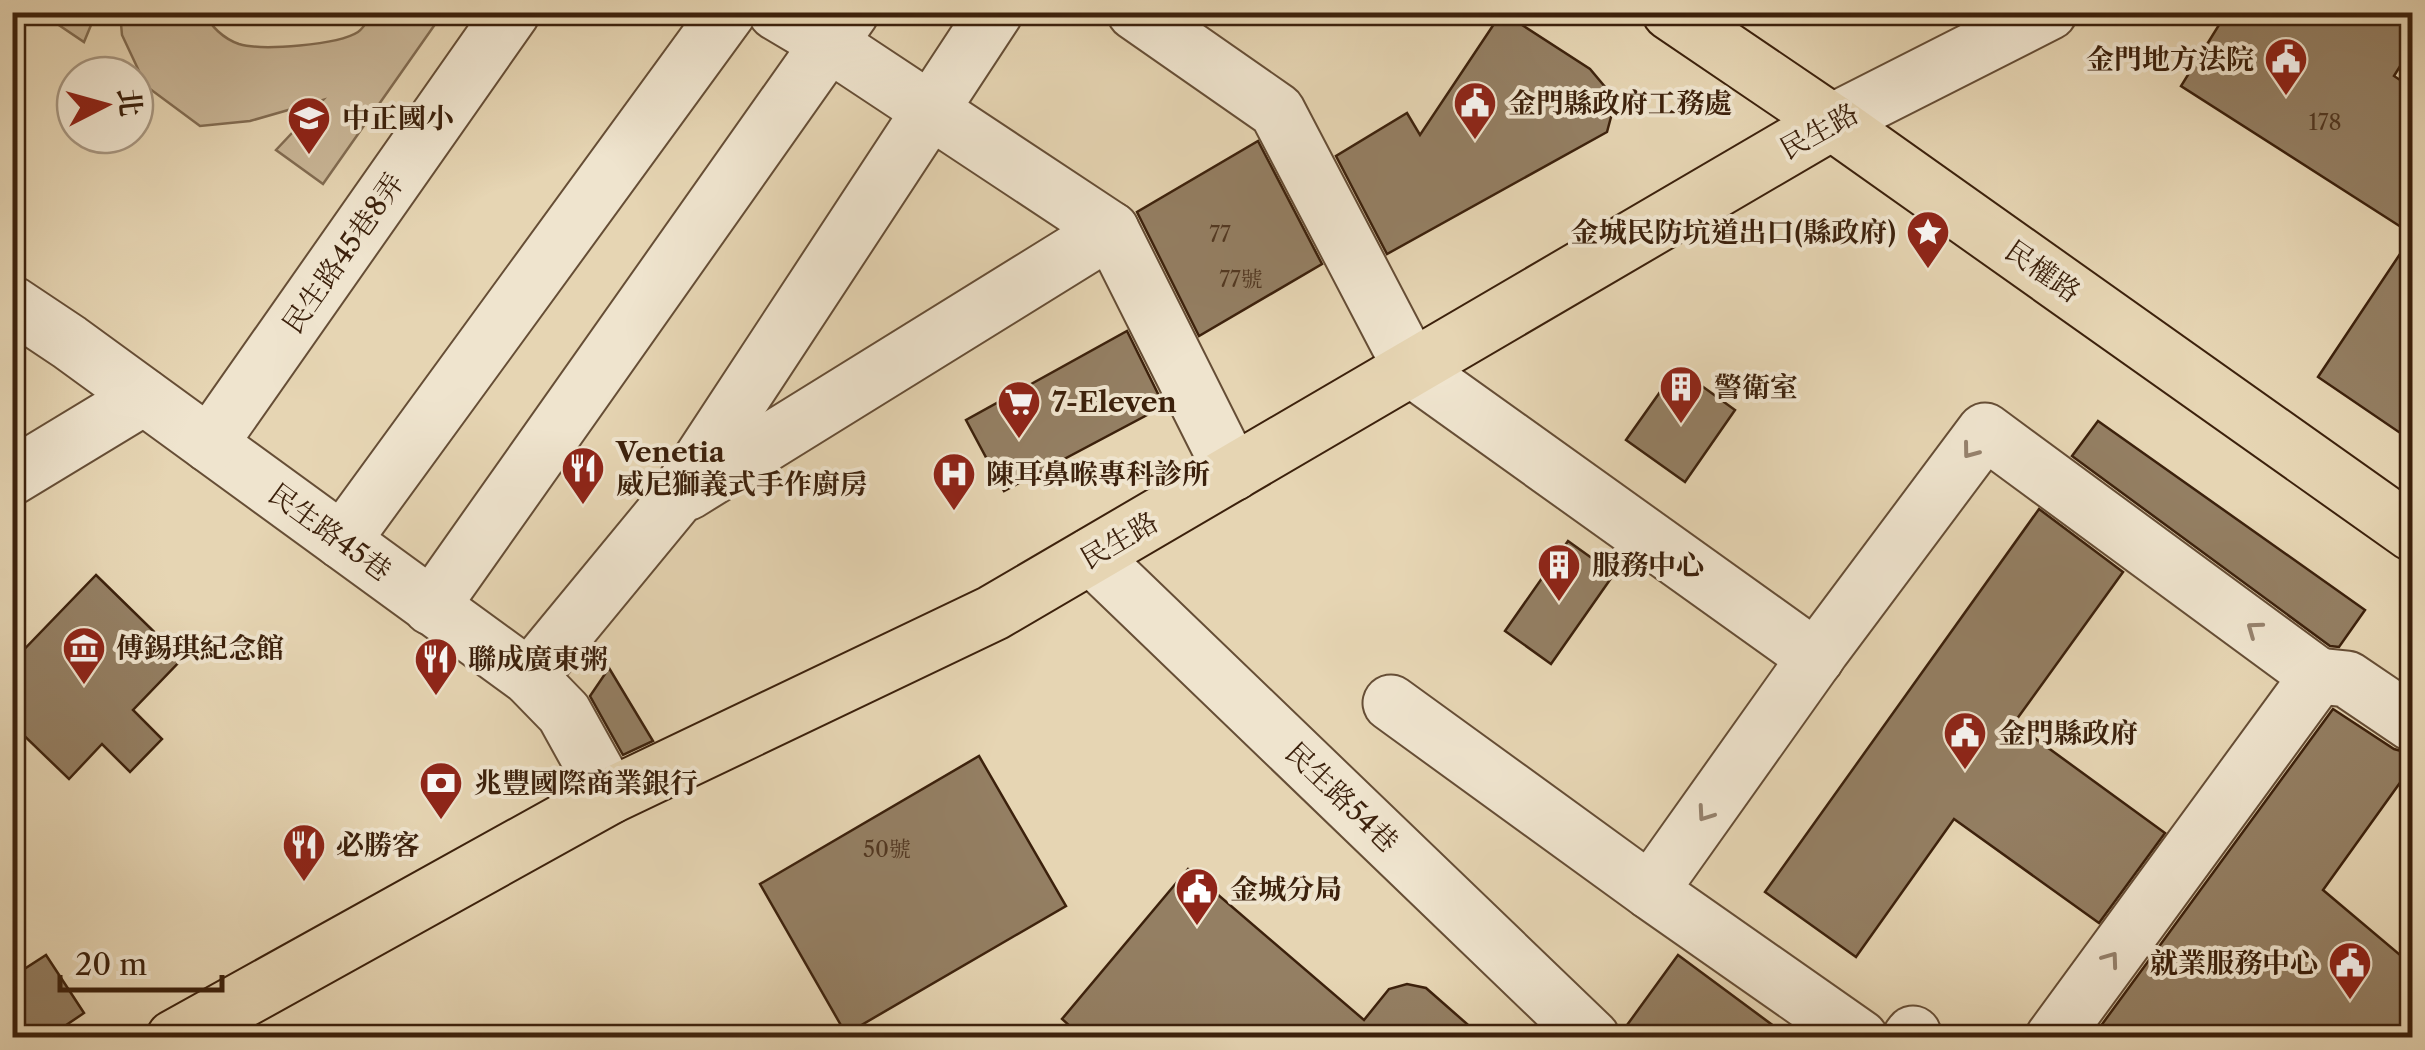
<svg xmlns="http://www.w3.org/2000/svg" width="2425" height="1050" viewBox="0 0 2425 1050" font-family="'Libre Caslon Text','Noto Serif TC',serif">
	<rect width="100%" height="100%" fill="#e6d5b3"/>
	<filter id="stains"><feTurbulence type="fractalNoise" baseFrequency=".002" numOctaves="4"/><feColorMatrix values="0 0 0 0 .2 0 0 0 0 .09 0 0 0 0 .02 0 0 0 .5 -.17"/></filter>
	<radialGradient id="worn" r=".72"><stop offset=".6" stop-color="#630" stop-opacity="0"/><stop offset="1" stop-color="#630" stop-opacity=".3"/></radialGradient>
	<g fill="#c9b697" stroke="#826c52" stroke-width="2.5">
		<polygon points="41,13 96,13 84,42"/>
		<path d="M120,13H205C210,26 224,39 239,44C262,51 338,45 358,32C364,28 369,18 373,13H443L323,184L276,150L323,100L250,121L200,126L146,86L122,35Z"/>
	</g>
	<g fill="#947f63" stroke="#3c210c" stroke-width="2.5">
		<polygon points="1502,12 1590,69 1606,88 1611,117 1607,132 1387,254 1336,156 1407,113 1420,135"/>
		<polygon points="2227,12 2412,12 2412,47 2394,76 2412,88 2412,234 2181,86"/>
		<polygon points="1258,141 1322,264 1199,336 1137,212"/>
		<polygon points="2412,236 2412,441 2318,377"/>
		<polygon points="1127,331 1164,406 1004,491 966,420"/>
		<polygon points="1677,368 1735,410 1685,482 1626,440"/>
		<polygon points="2098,421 2365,610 2339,647 2330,646 2072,456"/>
		<polygon points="2039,509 2123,572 2014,723 2165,833 2099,923 1954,819 1856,957 1765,892"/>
		<polygon points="1568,541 1614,574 1551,664 1505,631"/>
		<polygon points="96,575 182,659 133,710 162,739 130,772 102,744 69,779 12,724 12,662"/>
		<polygon points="609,668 653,741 623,755 590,696"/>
		<polygon points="2333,709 2394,749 2412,754 2412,766 2323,890 2412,965 2412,1038 2092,1038"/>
		<polygon points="979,756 1066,906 846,1034 760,884"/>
		<polygon points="1188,869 1364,1020 1389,989 1407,984 1426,988 1483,1038 1083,1038 1062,1019"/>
		<polygon points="46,955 84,1013 47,1038 12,1038 12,977"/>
		<polygon points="1678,955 1790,1038 1622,1038 1622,1032"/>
	</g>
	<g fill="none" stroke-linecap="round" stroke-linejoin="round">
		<g stroke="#664e36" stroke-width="59">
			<g id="minor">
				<polyline points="776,12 830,44 1111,230 1233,473"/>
				<polyline points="1135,12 1277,111 1412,369 1816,658"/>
				<polyline points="1832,122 2049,12"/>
				<polyline points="12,304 69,342 529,677 564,713 610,796"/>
				<polyline points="209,444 512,12"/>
				<polyline points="12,477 144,397"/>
				<polyline points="688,492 1111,230"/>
				<polyline points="342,541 728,12"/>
				<polyline points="1091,556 1592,1038"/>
				<polyline points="431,607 851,12"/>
				<polyline points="2318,676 2347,679 2412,723"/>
				<polyline points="529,677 674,501 995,12"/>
				<polyline points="1391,703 1650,891"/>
				<polyline points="1860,1038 1650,891 1822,649 1985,431 2318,676 2053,1038"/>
				<polyline points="1910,1038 1913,1034"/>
			</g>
		</g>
		<g stroke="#3c210c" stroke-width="59">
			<g id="major">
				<polyline points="1670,12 1832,122 2412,533"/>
				<polyline points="174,1038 610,796 993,613 1832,122"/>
			</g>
		</g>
		<use href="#minor" stroke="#efe4ce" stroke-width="55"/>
		<use href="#major" stroke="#e6d5b3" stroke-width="55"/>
	</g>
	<defs><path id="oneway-chevron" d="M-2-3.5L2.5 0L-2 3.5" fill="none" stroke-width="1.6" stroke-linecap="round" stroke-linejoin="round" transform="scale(2.5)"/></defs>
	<g stroke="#96826d">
		<use href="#oneway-chevron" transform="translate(1970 451) rotate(127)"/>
		<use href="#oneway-chevron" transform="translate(2254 629) rotate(-144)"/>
		<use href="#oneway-chevron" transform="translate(1705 814) rotate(125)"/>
		<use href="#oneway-chevron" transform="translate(2111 959) rotate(-54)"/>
	</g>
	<defs>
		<g id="civic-pin" transform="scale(2.25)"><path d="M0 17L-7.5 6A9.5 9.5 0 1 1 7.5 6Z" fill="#8f2418" stroke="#efe4ce"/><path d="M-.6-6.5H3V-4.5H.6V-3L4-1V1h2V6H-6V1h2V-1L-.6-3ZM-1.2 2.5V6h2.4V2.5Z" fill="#fff"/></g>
		<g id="school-pin" transform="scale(2.25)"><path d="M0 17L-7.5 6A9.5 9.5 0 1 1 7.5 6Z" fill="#8f2418" stroke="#efe4ce"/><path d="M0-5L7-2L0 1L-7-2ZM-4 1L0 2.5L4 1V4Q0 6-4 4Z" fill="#fff"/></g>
		<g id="sight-pin" transform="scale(2.25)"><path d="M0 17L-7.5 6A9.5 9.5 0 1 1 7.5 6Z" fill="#8f2418" stroke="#efe4ce"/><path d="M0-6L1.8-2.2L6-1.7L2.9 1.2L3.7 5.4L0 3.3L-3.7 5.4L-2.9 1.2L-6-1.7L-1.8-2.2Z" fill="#fff"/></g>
		<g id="building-pin" transform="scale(2.25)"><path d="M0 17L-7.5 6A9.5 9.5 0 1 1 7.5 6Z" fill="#8f2418" stroke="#efe4ce"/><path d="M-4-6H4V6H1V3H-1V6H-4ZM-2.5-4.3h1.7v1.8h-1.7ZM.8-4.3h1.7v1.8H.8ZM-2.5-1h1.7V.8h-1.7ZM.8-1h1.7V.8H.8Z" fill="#fff"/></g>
		<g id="supermarket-pin" transform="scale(2.25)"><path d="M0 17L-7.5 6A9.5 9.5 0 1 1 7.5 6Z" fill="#8f2418" stroke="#efe4ce"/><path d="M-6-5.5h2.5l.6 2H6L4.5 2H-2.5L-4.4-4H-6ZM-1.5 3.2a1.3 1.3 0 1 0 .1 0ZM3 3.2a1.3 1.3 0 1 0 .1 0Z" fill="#fff"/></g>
		<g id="restaurant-pin" transform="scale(2.25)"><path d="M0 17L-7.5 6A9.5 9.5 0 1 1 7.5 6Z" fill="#8f2418" stroke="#efe4ce"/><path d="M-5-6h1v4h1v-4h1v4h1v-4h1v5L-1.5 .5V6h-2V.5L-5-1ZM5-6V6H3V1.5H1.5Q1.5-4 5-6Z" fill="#fff"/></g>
		<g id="hospital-pin" transform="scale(2.25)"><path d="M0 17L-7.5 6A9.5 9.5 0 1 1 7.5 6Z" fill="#8f2418" stroke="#efe4ce"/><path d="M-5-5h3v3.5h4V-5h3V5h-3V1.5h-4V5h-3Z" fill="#fff"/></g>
		<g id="museum-pin" transform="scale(2.25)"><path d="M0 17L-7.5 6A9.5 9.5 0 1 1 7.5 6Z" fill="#8f2418" stroke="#efe4ce"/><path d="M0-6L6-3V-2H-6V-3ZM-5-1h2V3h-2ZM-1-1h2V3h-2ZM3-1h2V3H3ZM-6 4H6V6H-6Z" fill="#fff"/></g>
		<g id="bank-pin" transform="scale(2.25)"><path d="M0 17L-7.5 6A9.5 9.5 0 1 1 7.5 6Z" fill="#8f2418" stroke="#efe4ce"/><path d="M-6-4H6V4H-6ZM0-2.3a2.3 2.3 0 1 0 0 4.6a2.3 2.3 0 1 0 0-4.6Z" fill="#fff"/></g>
	</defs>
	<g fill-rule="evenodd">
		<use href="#civic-pin" x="2286" y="59"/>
		<use href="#civic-pin" x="1475" y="103"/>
		<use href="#school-pin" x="309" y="118"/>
		<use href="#sight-pin" x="1928" y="232"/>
		<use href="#building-pin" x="1681" y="387"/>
		<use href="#supermarket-pin" x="1019" y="402"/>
		<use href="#restaurant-pin" x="583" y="468"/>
		<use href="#hospital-pin" x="954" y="474"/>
		<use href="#building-pin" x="1559" y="565"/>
		<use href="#museum-pin" x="84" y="648"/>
		<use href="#restaurant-pin" x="436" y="659"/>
		<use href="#civic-pin" x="1965" y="733"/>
		<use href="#bank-pin" x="441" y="783"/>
		<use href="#restaurant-pin" x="304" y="845"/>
		<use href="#civic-pin" x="1197" y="889"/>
		<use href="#civic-pin" x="2350" y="963"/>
	</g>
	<g text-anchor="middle" stroke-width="8" stroke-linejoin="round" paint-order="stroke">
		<g font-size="22" fill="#523822">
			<text x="2325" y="130">178</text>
			<text x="1220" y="242">77</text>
			<text x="1241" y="287">77號</text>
			<text x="887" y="857">50號</text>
		</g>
		<g font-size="28" font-weight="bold" fill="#3c210c" stroke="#efe4ce" text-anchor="start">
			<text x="2254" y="69" text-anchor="end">金門地方法院</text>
			<text x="1508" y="113">金門縣政府工務處</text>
			<text x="342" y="128">中正國小</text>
			<text x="1896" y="242" text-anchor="end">金城民防坑道出口(縣政府)</text>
			<text x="1714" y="397">警衛室</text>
			<text x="1052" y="412">7-Eleven</text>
			<text x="616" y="462">Venetia<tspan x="616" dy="32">威尼獅義式手作廚房</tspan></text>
			<text x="986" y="484">陳耳鼻喉專科診所</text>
			<text x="1592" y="575">服務中心</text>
			<text x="116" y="658">傅錫琪紀念館</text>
			<text x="468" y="669">聯成廣東粥</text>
			<text x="1998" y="743">金門縣政府</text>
			<text x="474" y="793">兆豐國際商業銀行</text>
			<text x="336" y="855">必勝客</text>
			<text x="1230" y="899">金城分局</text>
			<text x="2318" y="973" text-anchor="end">就業服務中心</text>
		</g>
		<g font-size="28" fill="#3c210c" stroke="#efe4ce">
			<text transform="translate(1819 131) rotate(-29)" y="10">民生路</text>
			<text transform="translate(343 253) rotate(-55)" y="10">民生路45巷8弄</text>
			<text transform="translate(2043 271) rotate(35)" y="10">民權路</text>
			<text transform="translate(330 532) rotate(36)" y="10">民生路45巷</text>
			<text transform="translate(1119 540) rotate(-30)" y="10">民生路</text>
			<text transform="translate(1342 797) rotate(44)" y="10">民生路54巷</text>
		</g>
	</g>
	<rect width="2425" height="1050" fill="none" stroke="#e6d5b3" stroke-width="50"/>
	<rect x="15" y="15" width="2395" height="1020" fill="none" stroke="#3c210c" stroke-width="5"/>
	<rect x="25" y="25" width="2375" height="1000" fill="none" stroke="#3c210c" stroke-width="2.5"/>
	<g transform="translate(105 105) rotate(84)"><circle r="48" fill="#efe4ce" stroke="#a79680" stroke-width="2.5"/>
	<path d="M0-8L18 38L0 25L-18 38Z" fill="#8f2418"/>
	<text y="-15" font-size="28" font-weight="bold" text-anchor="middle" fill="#3c210c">北</text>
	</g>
	<path d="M60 975v15h162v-15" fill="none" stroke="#3c210c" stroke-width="5"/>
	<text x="75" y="975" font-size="30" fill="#3c210c" stroke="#efe4ce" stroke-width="8" paint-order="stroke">20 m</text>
	<rect width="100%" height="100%" filter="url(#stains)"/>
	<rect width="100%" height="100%" fill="url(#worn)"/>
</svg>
